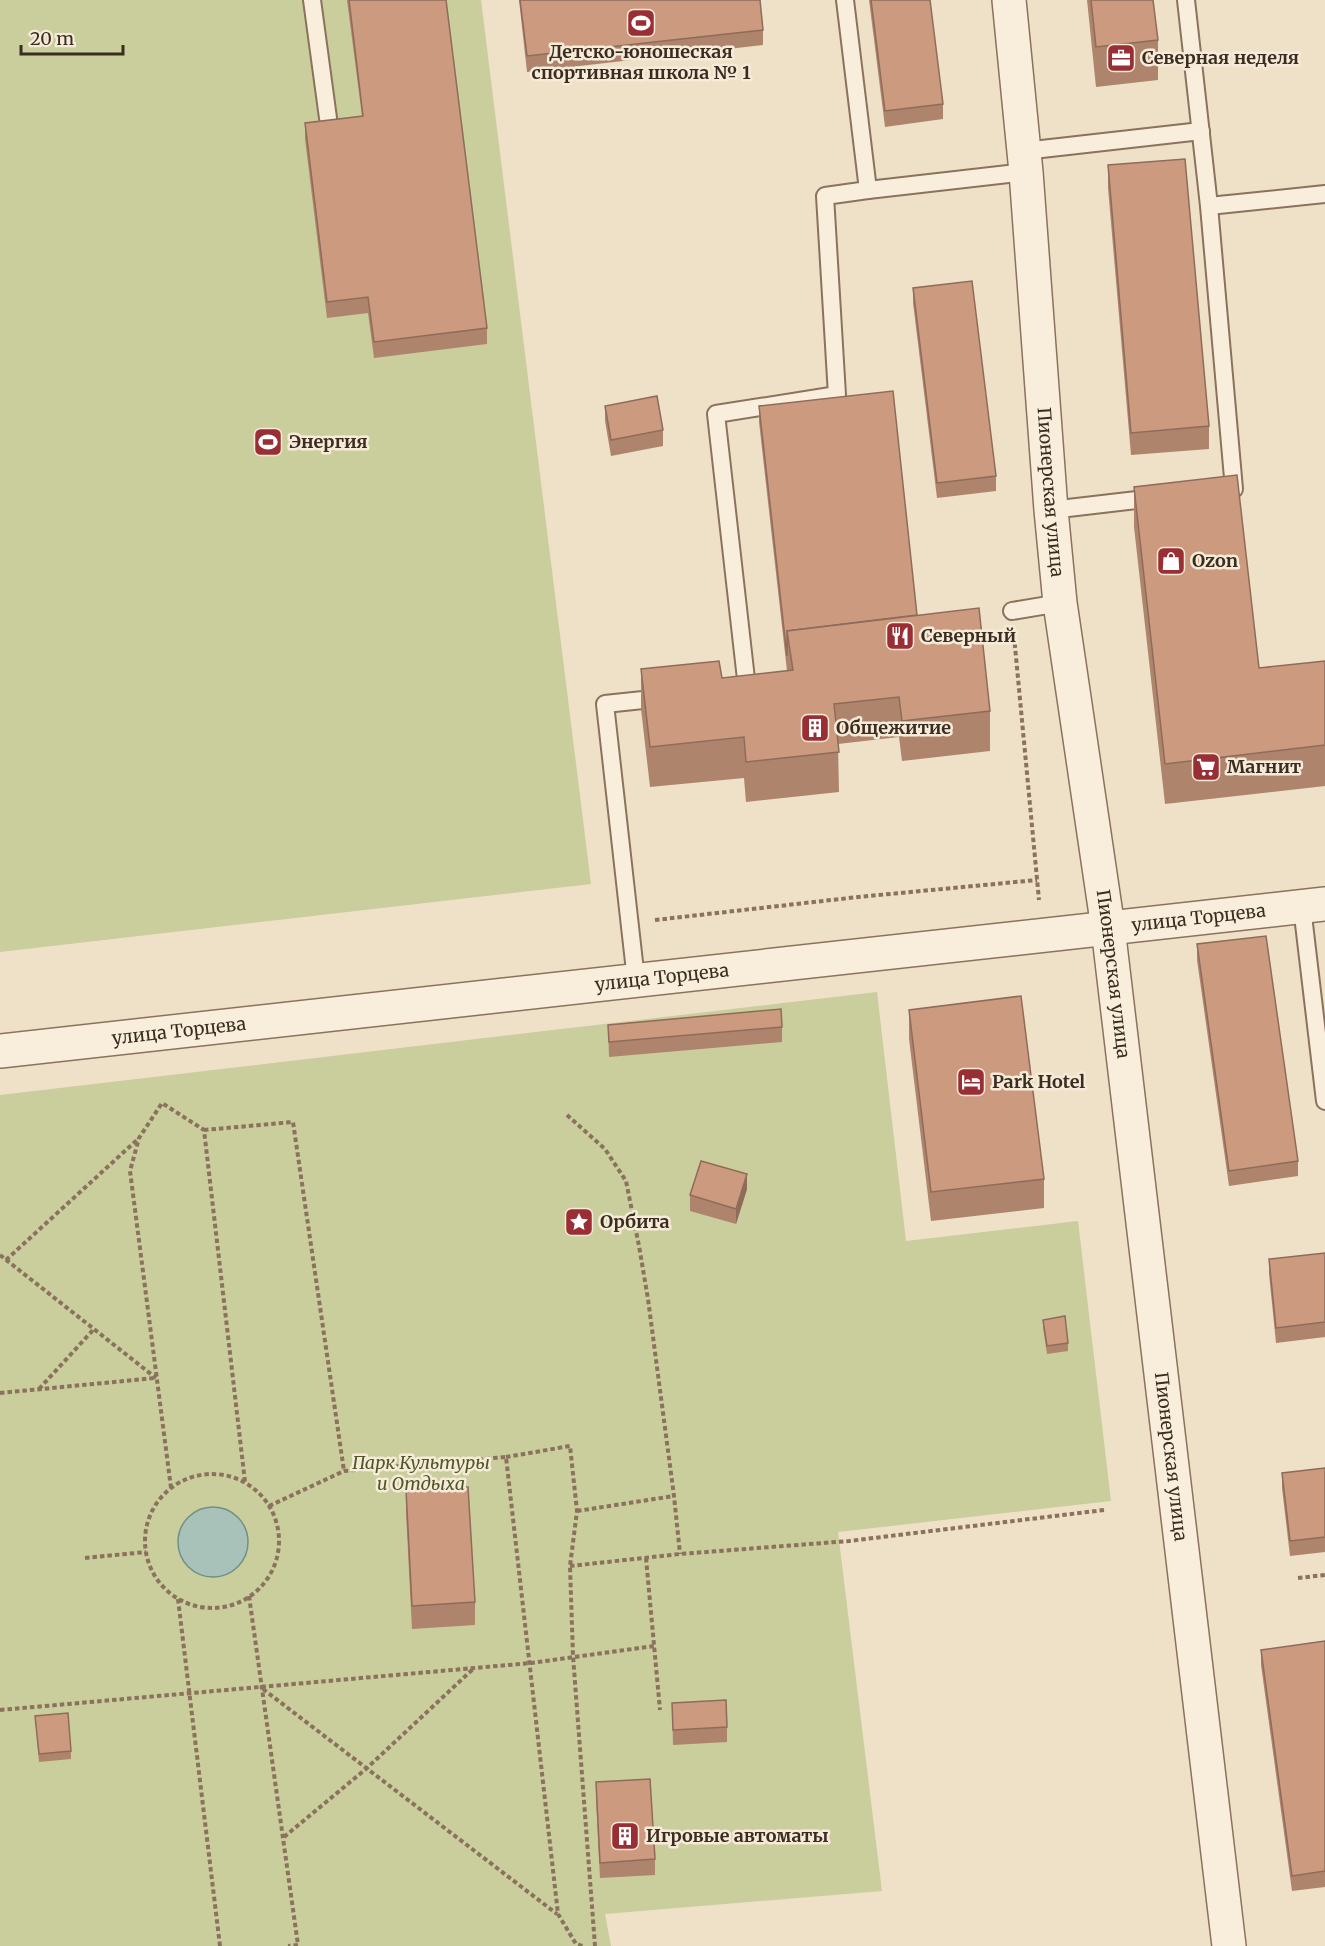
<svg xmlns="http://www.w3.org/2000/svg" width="1325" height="1946" viewBox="0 0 1325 1946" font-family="Merriweather,serif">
	<rect width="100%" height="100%" fill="#eee1c8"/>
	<g fill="#cacd9c">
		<polygon points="0,0 481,0 591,884 0,952"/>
		<polygon points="877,992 906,1241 1078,1221 1111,1501 838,1532 882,1891 605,1914 611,1946 0,1946 0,1095"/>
	</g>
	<circle fill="#a9c2b9" stroke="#6f9187" stroke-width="1.5" cx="213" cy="1542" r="35"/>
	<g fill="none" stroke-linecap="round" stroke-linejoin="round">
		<g stroke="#8a725d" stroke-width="20">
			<g id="lane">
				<polyline points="312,0 328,118"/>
				<polyline points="1186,0 1209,206 1325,194"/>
				<polyline points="1024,151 1201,131"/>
				<polyline points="868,190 1026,172"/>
				<polyline points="1209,206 1234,489 1227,490"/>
				<polyline points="1051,510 1154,498"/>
				<polyline points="1012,611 1060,603"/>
				<polyline points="738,689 747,688 716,414 837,395 825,196 868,190 845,0"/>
				<polyline points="1302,907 1325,1101"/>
				<polyline points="636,980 605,704 662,698"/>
			</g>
		</g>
		<g stroke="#8a725d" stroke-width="36">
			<g id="street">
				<path id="s1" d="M1009,0L1026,172L1051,510L1060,603L1108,928L1229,1946"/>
				<path id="s2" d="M0,1051L1325,904"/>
			</g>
		</g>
		<g stroke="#8a725d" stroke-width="4" stroke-dasharray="4.5 3" stroke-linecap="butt">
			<polyline points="1014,636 1039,900"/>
			<polyline points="655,920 858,897 1037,880"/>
			<polyline points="567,1115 605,1149 626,1181 639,1246 648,1299 674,1496 680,1554"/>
			<polyline points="204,1130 293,1122 344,1471"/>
			<polyline points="0,1255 156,1378"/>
			<polyline points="6,1260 138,1139"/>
			<polyline points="39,1389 94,1329"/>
			<polyline points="0,1393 155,1378"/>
			<polyline points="506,1457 570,1446 577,1511 570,1566 573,1656 595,1946"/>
			<circle cx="212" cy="1541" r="67"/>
			<polyline points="171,1488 130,1171 139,1138 162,1103 204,1130 245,1482"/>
			<polyline points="269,1506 344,1471 506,1457 558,1914 576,1944 583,1946"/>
			<polyline points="577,1511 674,1496"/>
			<polyline points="85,1558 146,1552"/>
			<polyline points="646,1558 660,1710"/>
			<polyline points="570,1566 680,1554 849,1541 1104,1510"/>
			<polyline points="1298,1578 1325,1575"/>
			<polyline points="249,1596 298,1945 288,1946"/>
			<polyline points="178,1599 220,1946"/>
			<polyline points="263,1689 557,1914"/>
			<polyline points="0,1710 531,1663 654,1646"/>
			<polyline points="284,1837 367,1768 473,1669"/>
		</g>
		<use href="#lane" stroke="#f9eedc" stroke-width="16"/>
		<use href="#street" stroke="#f9eedc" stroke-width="33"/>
	</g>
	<g fill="#af846d">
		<polygon points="347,0 446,0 487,328 487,344 374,358 368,313 327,318 305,139 305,123 362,116"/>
		<polygon points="519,0 760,0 763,30 763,45 527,72"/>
		<polygon points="869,0 930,0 943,104 943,119 885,127"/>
		<polygon points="1087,0 1153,0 1158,40 1158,80 1096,87"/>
		<polygon points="1108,165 1209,426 1209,449 1131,455 1108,188"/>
		<polygon points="913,288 996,476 996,491 937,498 913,303"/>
		<polygon points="605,406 663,430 663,446 611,456 605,421"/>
		<polygon points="759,406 990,711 990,751 902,761 899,737 838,744 839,792 746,802 744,778 650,787 641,709 641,669 722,678 787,671 759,422"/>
		<polygon points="1134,487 1259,668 1325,661 1325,786 1165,804 1134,527"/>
		<polygon points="1197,944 1298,1161 1298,1176 1229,1186 1197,960"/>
		<polygon points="909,1010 1044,1179 1044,1208 931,1221 909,1039"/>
		<polygon points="608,1025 782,1027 782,1042 609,1057"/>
		<polygon points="747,1189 736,1224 690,1211 690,1195"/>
		<polygon points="1325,1253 1325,1337 1276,1343 1269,1274 1269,1259"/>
		<polygon points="1043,1320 1068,1343 1068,1351 1047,1354 1043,1327"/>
		<polygon points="1325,1468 1325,1552 1290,1556 1282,1488 1282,1473"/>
		<polygon points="406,1490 475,1602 475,1625 412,1629 406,1512"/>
		<polygon points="1325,1641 1325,1887 1292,1891 1261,1665 1261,1650"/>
		<polygon points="672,1703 727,1727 727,1742 673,1745"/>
		<polygon points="35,1716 71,1751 71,1759 39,1762"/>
		<polygon points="596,1782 655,1859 655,1875 600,1878 596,1798"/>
	</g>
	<polygon fill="#8f6c59" points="747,1174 747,1189 736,1224 736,1209"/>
	<g fill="#cc9a7f" stroke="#8f6c59" stroke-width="1.5">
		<polygon points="349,0 446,0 487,328 374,342 368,297 327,302 305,123 363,116"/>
		<polygon points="520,0 760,0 763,30 527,56"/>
		<polygon points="871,0 930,0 943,104 885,111"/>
		<polygon points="1091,0 1153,0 1158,40 1096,47"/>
		<polygon points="1185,159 1209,426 1131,433 1108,165"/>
		<polygon points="972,281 996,476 937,483 913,288"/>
		<polygon points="893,391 917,615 787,631 787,656 759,406"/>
		<polygon points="657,396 663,430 611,440 605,406"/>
		<polygon points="1237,475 1259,668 1325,661 1325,745 1165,764 1134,487"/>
		<polygon points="979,608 990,711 902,721 899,697 834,704 839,752 746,762 744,737 650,747 641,669 719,661 722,678 793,670 787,631"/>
		<polygon points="1266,936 1298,1161 1229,1171 1197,944"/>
		<polygon points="1021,996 1044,1179 931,1192 909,1010"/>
		<polygon points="781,1009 782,1027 609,1042 608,1025"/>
		<polygon points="701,1161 747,1174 736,1209 690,1195"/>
		<polygon points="1325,1253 1325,1322 1276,1328 1269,1259"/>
		<polygon points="1065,1316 1068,1343 1047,1346 1043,1320"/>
		<polygon points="1325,1468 1325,1537 1290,1541 1282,1473"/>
		<polygon points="468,1487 475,1602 412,1606 406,1490"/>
		<polygon points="1325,1641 1325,1871 1292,1876 1261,1650"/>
		<polygon points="726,1700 727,1727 673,1730 672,1703"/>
		<polygon points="68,1713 71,1751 39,1754 35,1716"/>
		<polygon points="650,1779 655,1859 600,1863 596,1782"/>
	</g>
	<defs>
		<g id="stadium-square" transform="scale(1.5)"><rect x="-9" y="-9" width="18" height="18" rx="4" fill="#992e35" stroke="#f6ebd8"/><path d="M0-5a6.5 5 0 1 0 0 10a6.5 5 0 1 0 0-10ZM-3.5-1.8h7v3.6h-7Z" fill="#fff"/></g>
		<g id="office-square" transform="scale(1.5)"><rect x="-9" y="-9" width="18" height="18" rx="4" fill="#992e35" stroke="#f6ebd8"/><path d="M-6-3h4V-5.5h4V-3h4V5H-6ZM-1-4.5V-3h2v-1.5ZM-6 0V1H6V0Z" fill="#fff"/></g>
		<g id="shop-square" transform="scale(1.5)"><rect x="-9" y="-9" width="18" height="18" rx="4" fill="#992e35" stroke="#f6ebd8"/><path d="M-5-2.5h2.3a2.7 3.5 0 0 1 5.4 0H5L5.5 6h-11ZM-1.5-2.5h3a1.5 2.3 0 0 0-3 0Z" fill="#fff"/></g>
		<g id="restaurant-square" transform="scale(1.5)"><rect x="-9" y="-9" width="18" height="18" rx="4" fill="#992e35" stroke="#f6ebd8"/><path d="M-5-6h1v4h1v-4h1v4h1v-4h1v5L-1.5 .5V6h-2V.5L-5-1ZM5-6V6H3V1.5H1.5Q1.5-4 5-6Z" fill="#fff"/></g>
		<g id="building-square" transform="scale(1.5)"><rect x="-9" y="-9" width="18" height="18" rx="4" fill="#992e35" stroke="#f6ebd8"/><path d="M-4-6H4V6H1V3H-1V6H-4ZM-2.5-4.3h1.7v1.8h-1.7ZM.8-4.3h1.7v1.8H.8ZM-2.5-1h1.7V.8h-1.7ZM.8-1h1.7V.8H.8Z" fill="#fff"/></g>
		<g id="supermarket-square" transform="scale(1.5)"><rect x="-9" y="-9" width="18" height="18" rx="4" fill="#992e35" stroke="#f6ebd8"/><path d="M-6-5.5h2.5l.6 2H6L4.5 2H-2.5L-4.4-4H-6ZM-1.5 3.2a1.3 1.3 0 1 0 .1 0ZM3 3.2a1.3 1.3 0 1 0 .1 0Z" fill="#fff"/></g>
		<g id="hotel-square" transform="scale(1.5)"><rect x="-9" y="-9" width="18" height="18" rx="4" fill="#992e35" stroke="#f6ebd8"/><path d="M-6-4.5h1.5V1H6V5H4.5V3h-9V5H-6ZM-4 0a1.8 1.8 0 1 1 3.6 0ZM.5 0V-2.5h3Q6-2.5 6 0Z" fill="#fff"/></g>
		<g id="sight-square" transform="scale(1.5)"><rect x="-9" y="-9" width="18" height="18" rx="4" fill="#992e35" stroke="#f6ebd8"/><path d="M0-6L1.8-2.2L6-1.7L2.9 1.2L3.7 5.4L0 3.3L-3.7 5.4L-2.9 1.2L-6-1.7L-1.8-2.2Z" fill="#fff"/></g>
	</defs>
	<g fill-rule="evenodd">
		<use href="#stadium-square" x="641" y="23"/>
		<use href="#office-square" x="1121" y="58"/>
		<use href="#stadium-square" x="268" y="442"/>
		<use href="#shop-square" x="1171" y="561"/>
		<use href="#restaurant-square" x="900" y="636"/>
		<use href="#building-square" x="815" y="728"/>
		<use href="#supermarket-square" x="1206" y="767"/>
		<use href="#hotel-square" x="971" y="1082"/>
		<use href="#sight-square" x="579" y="1222"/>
		<use href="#building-square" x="625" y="1836"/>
	</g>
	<g text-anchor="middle" stroke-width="5" stroke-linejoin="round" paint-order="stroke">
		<g font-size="18" font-weight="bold" fill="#3b2c20" stroke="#f6ebd8" text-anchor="start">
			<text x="641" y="58" text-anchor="middle">Детско-юношеская<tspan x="641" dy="21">спортивная школа № 1</tspan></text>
			<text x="1142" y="64">Северная неделя</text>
			<text x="289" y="448">Энергия</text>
			<text x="1192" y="567">Ozon</text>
			<text x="921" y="642">Северный</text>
			<text x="836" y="734">Общежитие</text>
			<text x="1227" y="773">Магнит</text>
			<text x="992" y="1088">Park Hotel</text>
			<text x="600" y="1228">Орбита</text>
			<text x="646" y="1842">Игровые автоматы</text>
		</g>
		<g font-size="18" fill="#3b2c20" stroke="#f6ebd8">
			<text dy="6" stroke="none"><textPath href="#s1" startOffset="494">Пионерская улица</textPath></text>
			<text dy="6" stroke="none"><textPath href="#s2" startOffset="1206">улица Торцева</textPath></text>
			<text dy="6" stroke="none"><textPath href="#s1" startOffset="980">Пионерская улица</textPath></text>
			<text dy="6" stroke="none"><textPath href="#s2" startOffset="666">улица Торцева</textPath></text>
			<text dy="6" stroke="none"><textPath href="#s2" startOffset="180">улица Торцева</textPath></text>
			<text dy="6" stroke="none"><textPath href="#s1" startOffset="1466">Пионерская улица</textPath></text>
		</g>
		<g font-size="18" font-style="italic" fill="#4e5727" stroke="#f6ebd8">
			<text x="421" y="1469">Парк Культуры<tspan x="421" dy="21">и Отдыха</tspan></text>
		</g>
	</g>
	<path d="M21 45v9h102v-9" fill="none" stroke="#3b2c20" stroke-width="3"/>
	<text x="30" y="45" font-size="18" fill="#3b2c20" stroke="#f6ebd8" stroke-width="4.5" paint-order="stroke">20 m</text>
</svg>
